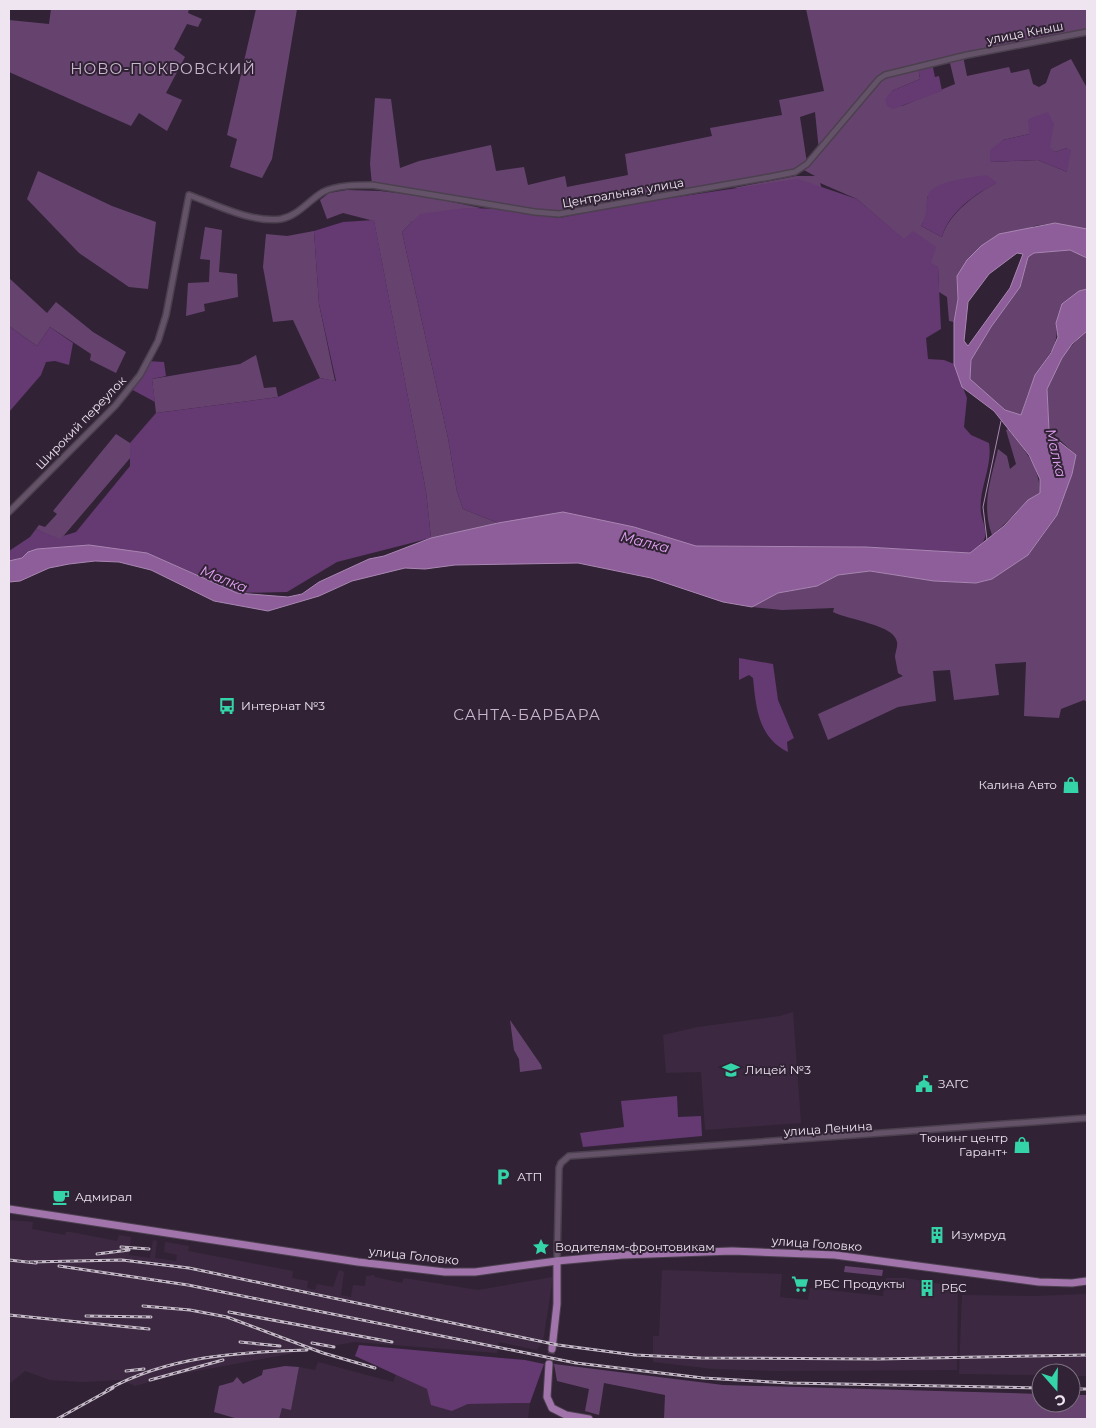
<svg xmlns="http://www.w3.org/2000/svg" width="1096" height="1428" viewBox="0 0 1096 1428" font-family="Montserrat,sans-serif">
	<rect width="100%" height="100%" fill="#312335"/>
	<g fill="#3c2941">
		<polygon points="793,1012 801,1123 705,1130 701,1072 666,1073 663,1035 698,1027 780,1016"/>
		<polygon points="9,1220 33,1222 32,1229 65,1235 66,1232 70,1232 117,1241 119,1235 131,1237 129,1255 150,1258 153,1240 157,1241 155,1258 176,1261 177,1255 164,1252 165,1242 189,1246 188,1251 293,1271 292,1278 308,1281 307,1288 315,1290 317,1284 333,1287 339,1270 344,1272 341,1295 351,1297 353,1285 365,1286 366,1276 374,1275 375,1277 402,1283 404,1278 478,1290 553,1277 543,1341 537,1350 499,1342 497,1353 354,1342 170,1376 135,1386 122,1380 81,1382 50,1380 25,1371 9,1384"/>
		<polygon points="662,1270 782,1274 780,1297 808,1300 810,1288 883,1296 886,1278 906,1278 958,1287 957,1370 776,1371 714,1369 653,1362 653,1336 659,1336"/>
		<polygon points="1087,1294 1087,1376 1071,1376 1071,1373 1041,1373 1041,1375 959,1374 962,1295 1035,1296"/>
		<polygon points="318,1362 393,1382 396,1374 427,1389 452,1411 468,1404 530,1403 528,1419 279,1419 282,1408 291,1409 299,1367 315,1370"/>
	</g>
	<g fill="#66436f" fill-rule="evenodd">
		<polygon points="51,9 189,9 188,13 202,19 198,27 187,24 174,49 185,57 166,93 182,100 167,131 139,113 131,126 9,72 9,20 49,24"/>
		<polygon points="256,9 297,9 272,159 262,178 230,167 237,139 227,135"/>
		<path d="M806,9H1087V32L963,56L967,76L1009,67L1011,73L1029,69L1033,84L1039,87L1046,83L1051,69L1071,59L1087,88V229L1055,223L1034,226L957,276L958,299L954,322L949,321L947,297L939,292L938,267L934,266L857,199L820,183L823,192L733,188L796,176H815L802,169L795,172L559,214L372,185L370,164L375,98L391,99L400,168L419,161L491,145L496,171L524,167L528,185L565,176L567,187L628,175L625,154L712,136L710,128L782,115L779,100L824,91ZM949,59L955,84L902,106L892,91L920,79L918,66ZM815,112L819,151L807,163L800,117ZM1029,134L1055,152L1067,148V172L1038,160L990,162L1003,140ZM996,183C976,194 949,213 942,237L921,226L927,216V197Z"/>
		<polygon points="38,171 112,206 156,222 148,289 129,287 79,253 27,199"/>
		<polygon points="347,190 380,191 423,196 481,208 433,221 408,222 412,222 402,232 448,438 457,492 463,509 498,523 431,538 426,491 374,221 343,213 327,219 320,200 329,193"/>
		<polygon points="205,227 222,230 219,272 237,274 238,297 204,304 205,311 186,316 188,283 209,282 210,260 200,259"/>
		<polygon points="314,231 319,304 335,381 320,378 293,320 273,322 263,267 266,234 287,236"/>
		<path d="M1070,250L1087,258V289L1079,291L1056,323C1060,349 1045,356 1035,377C1029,389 1025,402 1021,415L1005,410L970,380L971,360L991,327L1020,287L1028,257L1034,253Z"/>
		<polygon points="9,278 47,313 56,302 93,332 126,352 116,373 90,360 91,354 50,327 37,346 9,326"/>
		<path d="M1087,331V702L1084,700L1061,709L1059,718L1024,716L1026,662L995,664L999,695L954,700L950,670L933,671L936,701L898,707L828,740L818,714L903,676L898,673C897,668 896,662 895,657C895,652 898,647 897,642C895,625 849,620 833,612L834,608L782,610L752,607L778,593L817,586L838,575L870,571L934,581L977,583L992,579L1028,555L1043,535L1057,515L1076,455L1049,430C1049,417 1047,404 1047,391C1048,368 1071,345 1087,331Z"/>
		<polygon points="256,355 264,388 276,387 278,397 156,413 152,379 240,364"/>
		<path d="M1008,429C1024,449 1040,467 1040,493C1027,498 1007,524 992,535C981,504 991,480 998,449L1007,456L1010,469L1016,464L1006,430Z"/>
		<polygon points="116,434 130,443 131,457 60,540 36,529 39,525 45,527 57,514 53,511"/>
		<polygon points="510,1020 541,1065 542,1069 520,1072 519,1059 514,1050"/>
		<polygon points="845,1266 883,1270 882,1276 844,1272"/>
		<polygon points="554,1364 723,1385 1041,1394 1041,1403 1071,1403 1071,1395 1087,1395 1087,1419 664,1419 665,1395 604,1383 599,1415 585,1411 589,1389 557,1381"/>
		<polygon points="285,1366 299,1367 291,1410 282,1408 279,1419 238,1419 214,1412 219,1386 233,1382 237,1377 243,1384 262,1375 263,1370"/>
	</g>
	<g fill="#653971">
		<polygon points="932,63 935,77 939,76 942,91 893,109 887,106 885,99 892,91 920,79 918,66"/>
		<polygon points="1048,112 1054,124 1050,147 1055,152 1067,148 1071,150 1067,172 1038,160 990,162 990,150 1003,140 1029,134 1028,119"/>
		<path d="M987,175L997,183C976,193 948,213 942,237L921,226C929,213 924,207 928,195C933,181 973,177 987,175Z"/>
		<path d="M798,179L857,199L904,239L913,231L936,247L931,263L938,267L941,329L926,338L928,359L944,360L954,364L967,398L964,427L971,435L989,443C993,467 978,489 981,513C982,521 988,531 984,540C982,545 974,549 970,553L866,547L696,546L634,527L529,519L498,523L463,509L457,492L448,438L402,232L420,214L465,208L504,209L559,218L630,204Z"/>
		<polygon points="374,220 426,491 431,538 337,562 287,592 237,593 147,553 28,552 22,558 9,561 9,551 30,537 36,529 60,539 63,536 76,532 130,466 130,443 156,413 278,397 320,378 336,381 319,304 314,231 343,222"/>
		<polygon points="9,326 37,346 50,327 73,343 69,365 55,361 46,362 41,375 9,412"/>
		<polygon points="147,361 164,362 166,376 152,379 155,402 129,388"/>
		<path d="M739,658L773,664L778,700L794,738L787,742L788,752C758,737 756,708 753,678L749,675L739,680Z"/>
		<polygon points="677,1096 678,1117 701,1116 702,1136 583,1147 580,1133 624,1127 621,1101"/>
		<polygon points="359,1345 525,1360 544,1364 530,1403 468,1404 452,1411 431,1405 427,1389 355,1356"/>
	</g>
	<path fill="#8d5e99" stroke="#aa86b3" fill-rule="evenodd" d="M1055,223L1087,229V258L1070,250L1034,253L1028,257L1020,287L991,327L971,360L970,379L1005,410L1021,415L1035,375L1051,353L1058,337L1056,323L1062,304L1079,291L1087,289V331L1072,344L1062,358L1047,389L1049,430L1056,439L1076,455L1072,474L1057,515L1028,555L992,579L976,583L934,581L870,571L838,575L817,586L778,593L752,607L723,602L651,578L578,563L455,565L425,569L405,568L352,581L319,596L268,611L214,601L151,570L119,562L95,561L69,564L49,568L20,581L9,582V561L22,558L28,552L37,549L89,545L147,553L237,593L288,597L302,594L319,582L369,559L384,556L431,538L498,523L563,512L634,527L696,546L866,547L970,553L1004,526L1028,500L1040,493V479L1029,455L994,411L962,387L954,364V322L958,299L957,276L967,260L981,246L999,234ZM1017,253L1023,254L1010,288L968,346L964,341L968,302L989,274Z"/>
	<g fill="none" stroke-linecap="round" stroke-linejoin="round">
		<polyline stroke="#aa86b3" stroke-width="1" points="987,540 983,507 1001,421"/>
		<polyline stroke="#4e4051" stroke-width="7" stroke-dasharray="7 3.5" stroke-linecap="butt" points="549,1364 552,1349"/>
		<g stroke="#4c404f" stroke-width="8">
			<g id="minor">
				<path d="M9,512L115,406L140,375L158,341L166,315L189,195C217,205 251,223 281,219C298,216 309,200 323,192C336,185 357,185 372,185L535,212L559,214L770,177L795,172L807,164L879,79L885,75L967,55L1087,32"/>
				<polyline points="557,1261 559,1168 561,1163 569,1156 1087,1118"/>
			</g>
		</g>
		<g stroke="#4c404f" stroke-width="9">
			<g id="major">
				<polyline points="9,1209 358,1262 445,1272 475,1272 557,1261 622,1255 732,1251 835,1255 1039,1282 1072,1283 1087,1281"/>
				<polyline points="552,1349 557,1304 557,1261"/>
				<polyline points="549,1364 547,1397 552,1408 566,1415 589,1419"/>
			</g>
		</g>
		<use href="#minor" stroke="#645368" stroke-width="5"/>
		<use href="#major" stroke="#a175ac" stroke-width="7"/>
		<g stroke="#c4b9c6" stroke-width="3">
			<g id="rail">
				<polyline points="121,1247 149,1249"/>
				<polyline points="97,1254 129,1250"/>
				<polyline points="9,1260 36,1263"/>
				<polyline points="30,1262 122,1260 189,1268 558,1345 635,1355 701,1358 878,1359 1087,1355"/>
				<polyline points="59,1266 188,1285 576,1363 703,1378 790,1383 1041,1388"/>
				<polyline points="143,1306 190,1310 227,1317 323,1353 375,1368"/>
				<polyline points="229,1312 392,1342"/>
				<polyline points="9,1315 149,1329"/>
				<polyline points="86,1316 151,1317"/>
				<polyline points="240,1342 280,1346"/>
				<polyline points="312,1343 334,1347"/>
				<polyline points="126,1371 144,1369"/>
				<polyline points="150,1380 223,1360"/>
				<polyline points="1071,1389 1087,1389"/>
				<path d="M107,1390C168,1356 238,1352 307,1350"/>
				<polyline points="57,1419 113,1388"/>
			</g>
		</g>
		<use href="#rail" stroke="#312335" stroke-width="1" stroke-dasharray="4" stroke-linecap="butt"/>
	</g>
	<defs>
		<g id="bus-bare" transform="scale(1.35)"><path d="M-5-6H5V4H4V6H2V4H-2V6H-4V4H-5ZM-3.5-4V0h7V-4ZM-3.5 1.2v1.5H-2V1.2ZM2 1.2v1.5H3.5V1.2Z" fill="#34d4a8" stroke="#312335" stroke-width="2.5" paint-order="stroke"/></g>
		<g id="shop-bare" transform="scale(1.35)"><path d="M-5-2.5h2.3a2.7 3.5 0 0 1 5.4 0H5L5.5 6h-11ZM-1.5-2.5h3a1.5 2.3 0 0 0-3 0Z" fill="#34d4a8" stroke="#312335" stroke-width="2.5" paint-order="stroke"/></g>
		<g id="school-bare" transform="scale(1.35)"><path d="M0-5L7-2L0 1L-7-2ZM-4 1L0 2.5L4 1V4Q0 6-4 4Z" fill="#34d4a8" stroke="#312335" stroke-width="2.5" paint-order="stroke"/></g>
		<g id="civic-bare" transform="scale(1.35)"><path d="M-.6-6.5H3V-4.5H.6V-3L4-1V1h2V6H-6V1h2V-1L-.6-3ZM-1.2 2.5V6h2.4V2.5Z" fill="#34d4a8" stroke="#312335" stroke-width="2.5" paint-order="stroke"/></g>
		<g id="parking-bare" transform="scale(1.35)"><path d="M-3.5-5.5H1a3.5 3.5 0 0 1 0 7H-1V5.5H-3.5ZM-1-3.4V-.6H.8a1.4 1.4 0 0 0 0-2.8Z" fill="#34d4a8" stroke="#312335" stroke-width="2.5" paint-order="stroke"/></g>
		<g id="cafe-bare" transform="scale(1.35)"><path d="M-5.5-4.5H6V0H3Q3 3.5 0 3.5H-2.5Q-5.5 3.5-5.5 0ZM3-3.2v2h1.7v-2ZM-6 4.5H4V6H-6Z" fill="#34d4a8" stroke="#312335" stroke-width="2.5" paint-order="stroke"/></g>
		<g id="building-bare" transform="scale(1.35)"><path d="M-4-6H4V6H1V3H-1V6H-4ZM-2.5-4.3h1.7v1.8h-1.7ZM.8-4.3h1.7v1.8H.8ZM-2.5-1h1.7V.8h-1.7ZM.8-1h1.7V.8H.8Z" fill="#34d4a8" stroke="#312335" stroke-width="2.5" paint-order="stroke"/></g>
		<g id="sight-bare" transform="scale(1.35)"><path d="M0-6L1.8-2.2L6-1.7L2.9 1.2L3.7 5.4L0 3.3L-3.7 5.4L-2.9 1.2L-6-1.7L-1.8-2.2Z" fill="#34d4a8" stroke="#312335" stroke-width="2.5" paint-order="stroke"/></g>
		<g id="supermarket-bare" transform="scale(1.35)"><path d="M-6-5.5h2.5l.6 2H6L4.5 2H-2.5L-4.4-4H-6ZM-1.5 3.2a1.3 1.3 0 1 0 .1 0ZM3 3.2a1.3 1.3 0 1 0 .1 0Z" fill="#34d4a8" stroke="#312335" stroke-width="2.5" paint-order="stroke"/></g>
	</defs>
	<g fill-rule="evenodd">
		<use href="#bus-bare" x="227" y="706"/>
		<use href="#shop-bare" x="1071" y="785"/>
		<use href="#school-bare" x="731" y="1070"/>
		<use href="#civic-bare" x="924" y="1084"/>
		<use href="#shop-bare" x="1022" y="1145"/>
		<use href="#parking-bare" x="503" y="1177"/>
		<use href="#cafe-bare" x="61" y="1197"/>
		<use href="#building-bare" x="937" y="1235"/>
		<use href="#sight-bare" x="541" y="1247"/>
		<use href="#supermarket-bare" x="800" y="1284"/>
		<use href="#building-bare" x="927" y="1288"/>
	</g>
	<g text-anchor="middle" stroke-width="4" stroke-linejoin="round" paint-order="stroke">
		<g font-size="12" fill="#efe5f1" stroke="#312335">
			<text transform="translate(1025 33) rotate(-11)" y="4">улица Кныш</text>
			<text transform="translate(623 193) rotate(-10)" y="4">Центральная улица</text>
			<text transform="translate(81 423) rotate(-46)" y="4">Широкий переулок</text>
			<text transform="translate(828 1129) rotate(-4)" y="4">улица Ленина</text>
			<text transform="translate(817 1244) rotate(4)" y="4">улица Головко</text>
			<text transform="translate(414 1256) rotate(6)" y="4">улица Головко</text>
		</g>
		<g font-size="12" fill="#efe5f1" stroke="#312335" text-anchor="start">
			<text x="241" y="710">Интернат №3</text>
			<text x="1057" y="789" text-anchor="end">Калина Авто</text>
			<text x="745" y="1074">Лицей №3</text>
			<text x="938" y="1088">ЗАГС</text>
			<text x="1008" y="1142" text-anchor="end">Тюнинг центр<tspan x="1008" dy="14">Гарант+</tspan></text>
			<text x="517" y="1181">АТП</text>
			<text x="75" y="1201">Адмирал</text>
			<text x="951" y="1239">Изумруд</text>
			<text x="555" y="1251">Водителям-фронтовикам</text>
			<text x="814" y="1288">РБС Продукты</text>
			<text x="941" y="1292">РБС</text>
		</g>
		<g font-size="14" font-style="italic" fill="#e8a6f9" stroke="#312335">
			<text transform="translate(1056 453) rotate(77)" y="5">Малка</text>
			<text transform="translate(645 542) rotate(14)" y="5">Малка</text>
			<text transform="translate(224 579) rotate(22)" y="5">Малка</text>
		</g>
		<g font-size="15" letter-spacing="1" fill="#cab7cf" stroke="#312335">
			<text x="163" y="74">НОВО-ПОКРОВСКИЙ</text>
			<text x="527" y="720">САНТА-БАРБАРА</text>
		</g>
	</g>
	<rect width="1096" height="1428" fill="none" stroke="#efe5f1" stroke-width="20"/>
	<g transform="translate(1056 1388) rotate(160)"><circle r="24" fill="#312335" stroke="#7d7180"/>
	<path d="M0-4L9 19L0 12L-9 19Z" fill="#34d4a8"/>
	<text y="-8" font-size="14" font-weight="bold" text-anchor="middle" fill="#efe5f1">С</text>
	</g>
</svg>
